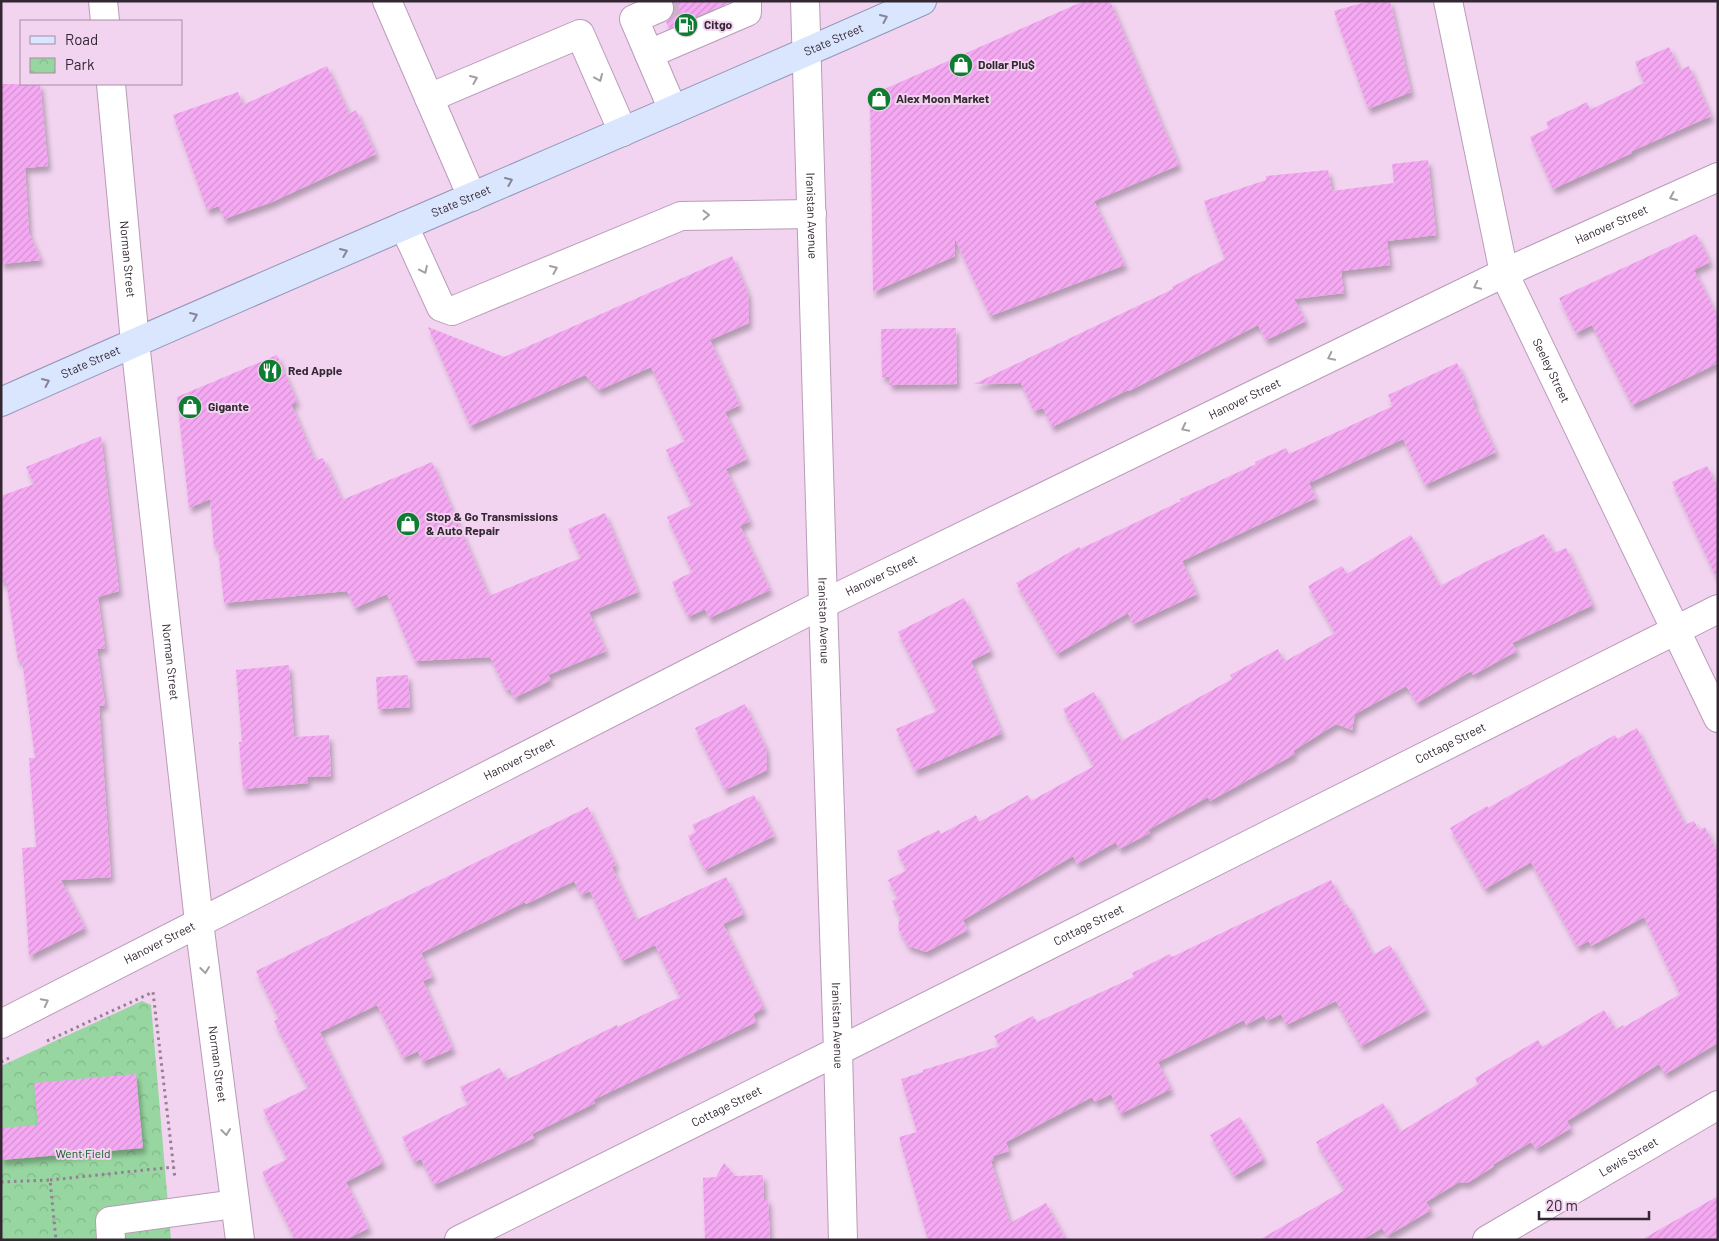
<svg xmlns="http://www.w3.org/2000/svg" width="1719" height="1241" viewBox="0 0 1719 1241" font-family="Barlow,sans-serif">
	<defs>
		<pattern id="park-crowns" width="20" height="18" patternUnits="userSpaceOnUse" patternTransform="scale(1.25)"><rect width="20" height="18" fill="#97d6a0"/><path d="M2 6a3 3 0 1 1 6 0M12 15a3 3 0 1 1 6 0" fill="none" stroke="#83b88a"/></pattern>
		<pattern id="building-hatch" width="6" height="6" patternUnits="userSpaceOnUse" patternTransform="scale(1.25)"><rect width="6" height="6" fill="#f6a9f3"/><path d="M-1 1l2-2M0 6l6-6M5 7l2-2" fill="none" stroke="#d391d1"/></pattern>
		<filter id="shadow"><feDropShadow dx="3" dy="5.5" stdDeviation="2.5" flood-color="#0004"/></filter>
	</defs>
	<rect width="100%" height="100%" fill="#f2d3f0"/>
	<polygon fill="url(#park-crowns)" points="142,1001 151,1005 171,1240 1,1240 1,1066"/>
	<g fill="url(#building-hatch)" filter="url(#shadow)">
		<polygon points="673,1 731,1 731,2 669,28 666,22 672,17 674,10"/>
		<polygon points="1084,1 1110,1 1179,165 1094,201 1125,265 990,316 955,239 955,256 873,292 870,99 880,91"/>
		<polygon points="1369,1 1390,1 1411,92 1368,109 1334,11"/>
		<polygon points="1669,47 1680,70 1689,66 1711,116 1632,151 1632,153 1553,189 1530,137 1549,128 1546,122 1587,102 1590,110 1644,83 1635,62"/>
		<polygon points="327,66 349,114 356,110 376,154 272,202 224,219 219,206 207,210 173,115 238,92 243,105"/>
		<polygon points="1,84 40,84 48,166 25,168 29,233 41,260 1,264"/>
		<polygon points="1428,160 1436,235 1387,241 1390,265 1341,271 1344,293 1294,299 1306,321 1266,340 1258,325 1129,391 1128,390 1052,427 1043,408 1034,411 1021,383 974,384 1173,289 1172,287 1225,259 1204,201 1266,180 1266,176 1328,170 1332,191 1394,183 1392,164"/>
		<polygon points="1696,234 1710,262 1694,270 1718,317 1718,363 1632,405 1592,325 1576,333 1559,298"/>
		<polygon points="732,256 748,293 749,323 710,340 740,405 725,412 747,459 726,469 750,521 740,526 770,590 709,618 705,609 688,617 672,582 692,572 667,517 692,505 666,450 685,441 651,367 599,390 585,375 470,426 428,327 504,357"/>
		<polygon points="956,328 957,384 889,385 889,377 882,377 881,329"/>
		<polygon points="277,355 297,402 291,404 315,461 323,458 342,500 432,462 489,596 581,558 568,529 605,513 638,592 589,612 606,651 548,675 551,680 514,698 510,689 506,690 490,657 415,661 387,594 355,608 347,591 224,603 218,547 214,547 210,499 189,508 177,397"/>
		<polygon points="1457,363 1475,402 1473,403 1496,452 1425,485 1403,439 1309,483 1316,498 1182,561 1197,594 1133,624 1128,613 1057,654 1016,583 1079,547 1080,549 1181,501 1180,499 1256,464 1255,462 1286,448 1289,454 1393,406 1388,395"/>
		<polygon points="101,436 119,591 98,597 105,648 97,649 105,705 99,706 111,877 61,880 85,928 29,956 22,848 36,847 29,758 35,758 22,660 18,661 6,581 1,583 1,496 34,484 26,467"/>
		<polygon points="1707,466 1718,488 1718,581 1672,482"/>
		<polygon points="1544,534 1554,553 1566,548 1593,605 1512,643 1517,651 1473,675 1471,671 1417,703 1406,686 1355,714 1352,730 1336,724 1293,751 1295,754 1210,801 1208,797 1148,830 1150,833 1119,849 1116,842 1077,864 1073,856 963,920 968,930 926,952 908,946 898,928 900,917 892,901 898,898 888,880 907,870 897,851 939,830 941,834 976,815 979,822 1028,795 1031,801 1094,766 1063,709 1094,692 1121,741 1232,679 1230,675 1278,649 1284,662 1335,633 1308,586 1342,566 1347,574 1411,535 1440,586 1483,563"/>
		<polygon points="964,598 991,651 971,661 1002,733 915,771 896,729 937,711 898,632"/>
		<polygon points="289,665 294,737 329,735 331,776 307,777 308,783 243,789 239,742 242,742 236,670"/>
		<polygon points="408,675 410,707 378,709 376,677"/>
		<polygon points="745,704 766,748 767,770 725,790 695,728"/>
		<polygon points="1637,728 1685,825 1694,821 1699,830 1705,827 1718,854 1718,1043 1665,1074 1659,1064 1567,1121 1571,1128 1536,1149 1531,1142 1494,1164 1493,1167 1467,1183 1459,1182 1426,1202 1431,1210 1387,1236 1382,1228 1362,1240 1259,1240 1345,1190 1316,1142 1383,1103 1400,1132 1478,1084 1475,1078 1538,1040 1542,1047 1604,1010 1616,1030 1623,1025 1624,1027 1680,994 1644,917 1591,946 1589,941 1577,947 1531,862 1485,889 1450,828 1487,806 1488,808 1615,735 1617,739"/>
		<polygon points="754,795 774,836 705,870 688,836 696,832 692,825"/>
		<polygon points="588,807 616,865 612,867 636,920 726,877 744,914 723,924 764,1008 753,1014 756,1022 593,1100 595,1103 532,1134 534,1138 434,1185 421,1159 414,1162 402,1137 468,1104 460,1087 500,1068 506,1080 617,1025 618,1027 680,997 655,945 622,961 590,891 581,895 574,881 526,904 525,902 421,953 433,977 423,981 453,1049 422,1062 418,1051 403,1058 377,1005 320,1032 383,1163 346,1182 369,1228 345,1240 295,1240 262,1172 287,1159 263,1110 308,1088 274,1021 279,1019 256,971"/>
		<polygon points="1331,880 1344,906 1347,904 1373,955 1390,945 1427,1010 1361,1046 1336,1001 1286,1025 1281,1014 1267,1021 1264,1015 1246,1025 1244,1020 1158,1062 1171,1089 1120,1114 1111,1094 1095,1102 1092,1097 1006,1142 1009,1151 993,1156 994,1160 991,1161 1010,1223 1046,1203 1066,1240 928,1240 899,1137 917,1132 901,1079 923,1072 923,1070 1000,1046 994,1036 1033,1016 1037,1022 1134,977 1132,973 1170,954 1172,957"/>
		<polygon points="136,1074 143,1148 1,1160 1,1128 38,1125 34,1083"/>
		<polygon points="1240,1117 1264,1159 1234,1176 1210,1135"/>
		<polygon points="724,1163 735,1176 763,1175 764,1199 768,1199 770,1240 705,1240 703,1178 716,1177"/>
		<polygon points="1718,1196 1718,1240 1641,1240"/>
	</g>
	<g fill="none" stroke-linecap="round" stroke-linejoin="round">
		<polyline stroke="#ccb1ca" stroke-width="28" stroke-dasharray="28 14" stroke-linecap="butt" points="659,8 676,1"/>
		<g stroke="#b99cb7" stroke-width="30">
			<g id="minor">
				<polyline points="103,1 105,21"/>
				<polyline points="387,1 472,197"/>
				<path id="s1" d="M805,1L823,604L838,1051L843,1240"/>
				<path id="s2" d="M1448,1L1504,273L1718,718"/>
				<polyline points="659,8 634,19 673,110"/>
				<polyline points="649,54 747,12 747,1"/>
				<path id="s3" d="M111,84L135,342L199,922L240,1240"/>
				<polyline points="429,98 580,34 623,132"/>
				<polyline points="404,226 441,307 452,311 681,216 812,214"/>
				<path id="s4" d="M1,1024L823,604L1504,273L1718,177"/>
				<polyline points="111,1240 110,1221 235,1204"/>
				<path id="s5" d="M459,1240L838,1051L1718,609"/>
				<path id="s6" d="M1487,1240L1718,1105"/>
			</g>
		</g>
		<g stroke="#9097b6" stroke-width="30">
			<g id="major">
				<path id="s7" d="M1,402C307,265 616,137 922,1"/>
			</g>
		</g>
		<g stroke="#947f93" stroke-width="3" stroke-dasharray="2.5 4" stroke-linecap="butt">
			<polyline points="47,1041 153,992 175,1179"/>
			<polyline points="1,1062 9,1058"/>
			<polyline points="50,1180 174,1167"/>
			<polyline points="1,1182 50,1180 56,1240"/>
		</g>
		<use href="#minor" stroke="#fff" stroke-width="28"/>
		<use href="#major" stroke="#dae5fe" stroke-width="28"/>
	</g>
	<defs><path id="oneway-chevron" d="M-2-3.5L2.5 0L-2 3.5" fill="none" stroke-width="1.6" stroke-linecap="round" stroke-linejoin="round" transform="scale(1.25)"/></defs>
	<g stroke="#868698">
		<use href="#oneway-chevron" transform="translate(884 18) rotate(-24)"/>
		<use href="#oneway-chevron" transform="translate(509 181) rotate(-23)"/>
		<use href="#oneway-chevron" transform="translate(344 252) rotate(-23)"/>
		<use href="#oneway-chevron" transform="translate(194 316) rotate(-23)"/>
		<use href="#oneway-chevron" transform="translate(46 382) rotate(-24)"/>
	</g>
	<g stroke="#a39ea3">
		<use href="#oneway-chevron" transform="translate(599 78) rotate(67)"/>
		<use href="#oneway-chevron" transform="translate(474 79) rotate(-23)"/>
		<use href="#oneway-chevron" transform="translate(1673 197) rotate(156)"/>
		<use href="#oneway-chevron" transform="translate(706 215) rotate(-1)"/>
		<use href="#oneway-chevron" transform="translate(554 269) rotate(-23)"/>
		<use href="#oneway-chevron" transform="translate(424 270) rotate(65)"/>
		<use href="#oneway-chevron" transform="translate(1477 286) rotate(154)"/>
		<use href="#oneway-chevron" transform="translate(1331 357) rotate(154)"/>
		<use href="#oneway-chevron" transform="translate(1185 428) rotate(154)"/>
		<use href="#oneway-chevron" transform="translate(205 970) rotate(83)"/>
		<use href="#oneway-chevron" transform="translate(45 1002) rotate(-27)"/>
		<use href="#oneway-chevron" transform="translate(226 1132) rotate(83)"/>
	</g>
	<defs>
		<g id="fuel-disc" transform="scale(1.25)"><circle r="9.5" fill="#0e7d32" stroke="#f2d3f0"/><path d="M-5.5-6h7V0h2V4h1.3V-2.5L3-4.5l.8-.8L6-3V5H2.5V1h-1V6h-7ZM-4.2-4.7v3.2H.2V-4.7Z" fill="#fff"/></g>
		<g id="shop-disc" transform="scale(1.25)"><circle r="9.5" fill="#0e7d32" stroke="#f2d3f0"/><path d="M-5-2.5h2.3a2.7 3.5 0 0 1 5.4 0H5L5.5 6h-11ZM-1.5-2.5h3a1.5 2.3 0 0 0-3 0Z" fill="#fff"/></g>
		<g id="restaurant-disc" transform="scale(1.25)"><circle r="9.5" fill="#0e7d32" stroke="#f2d3f0"/><path d="M-5-6h1v4h1v-4h1v4h1v-4h1v5L-1.5 .5V6h-2V.5L-5-1ZM5-6V6H3V1.5H1.5Q1.5-4 5-6Z" fill="#fff"/></g>
	</defs>
	<g fill-rule="evenodd">
		<use href="#fuel-disc" x="686" y="25"/>
		<use href="#shop-disc" x="961" y="65"/>
		<use href="#shop-disc" x="879" y="99"/>
		<use href="#restaurant-disc" x="270" y="371"/>
		<use href="#shop-disc" x="190" y="407"/>
		<use href="#shop-disc" x="408" y="524"/>
	</g>
	<g text-anchor="middle" stroke-width="4" stroke-linejoin="round" paint-order="stroke">
		<g font-size="12" font-weight="bold" fill="#332732" stroke="#f2d3f0" text-anchor="start">
			<text x="704" y="29">Citgo</text>
			<text x="978" y="69">Dollar Plu$</text>
			<text x="896" y="103">Alex Moon Market</text>
			<text x="288" y="375">Red Apple</text>
			<text x="208" y="411">Gigante</text>
			<text x="426" y="521">Stop &amp; Go Transmissions<tspan x="426" dy="14">&amp; Auto Repair</tspan></text>
		</g>
		<g font-size="12" fill="#332732" stroke="#f2d3f0">
			<text dy="4" stroke="none"><textPath href="#s7" startOffset="908">State Street</textPath></text>
			<text dy="4" stroke="none"><textPath href="#s7" startOffset="502">State Street</textPath></text>
			<text dy="4" stroke="none"><textPath href="#s1" startOffset="215">Iranistan Avenue</textPath></text>
			<text dy="4" stroke="none"><textPath href="#s4" startOffset="1798">Hanover Street</textPath></text>
			<text dy="4" stroke="none"><textPath href="#s3" startOffset="176">Norman Street</textPath></text>
			<text dy="4" stroke="none"><textPath href="#s7" startOffset="98">State Street</textPath></text>
			<text dy="4" stroke="none"><textPath href="#s2" startOffset="386">Seeley Street</textPath></text>
			<text dy="4" stroke="none"><textPath href="#s4" startOffset="1392">Hanover Street</textPath></text>
			<text dy="4" stroke="none"><textPath href="#s4" startOffset="988">Hanover Street</textPath></text>
			<text dy="4" stroke="none"><textPath href="#s1" startOffset="620">Iranistan Avenue</textPath></text>
			<text dy="4" stroke="none"><textPath href="#s3" startOffset="581">Norman Street</textPath></text>
			<text dy="4" stroke="none"><textPath href="#s5" startOffset="1109">Cottage Street</textPath></text>
			<text dy="4" stroke="none"><textPath href="#s4" startOffset="582">Hanover Street</textPath></text>
			<text dy="4" stroke="none"><textPath href="#s5" startOffset="704">Cottage Street</textPath></text>
			<text dy="4" stroke="none"><textPath href="#s4" startOffset="178">Hanover Street</textPath></text>
			<text dy="4" stroke="none"><textPath href="#s1" startOffset="1025">Iranistan Avenue</textPath></text>
			<text dy="4" stroke="none"><textPath href="#s3" startOffset="986">Norman Street</textPath></text>
			<text dy="4" stroke="none"><textPath href="#s5" startOffset="299">Cottage Street</textPath></text>
			<text dy="4" stroke="none"><textPath href="#s6" startOffset="164">Lewis Street</textPath></text>
		</g>
		<g font-size="12" fill="#126128" stroke="#f2d3f0">
			<text x="83" y="1158">Went Field</text>
		</g>
	</g>
	<rect width="1719" height="1241" fill="none" stroke="#332732" stroke-width="5"/>
	<rect x="20" y="20" width="162" height="65" fill="#f2d3f0" stroke="#a68ea4"/>
	<rect x="30" y="36" width="25" height="8" fill="#dae5fe" stroke="#a68ea4"/>
	<text x="65" y="45" font-size="15" fill="#332732">Road</text>
	<rect x="30" y="58" width="25" height="15" fill="url(#park-crowns)" stroke="#a68ea4"/>
	<text x="65" y="70" font-size="15" fill="#332732">Park</text>
	<path d="M1539 1211v8h110v-8" fill="none" stroke="#332732" stroke-width="2.5"/>
	<text x="1546" y="1211" font-size="15" fill="#332732" stroke="#f2d3f0" stroke-width="4" paint-order="stroke">20 m</text>
</svg>
